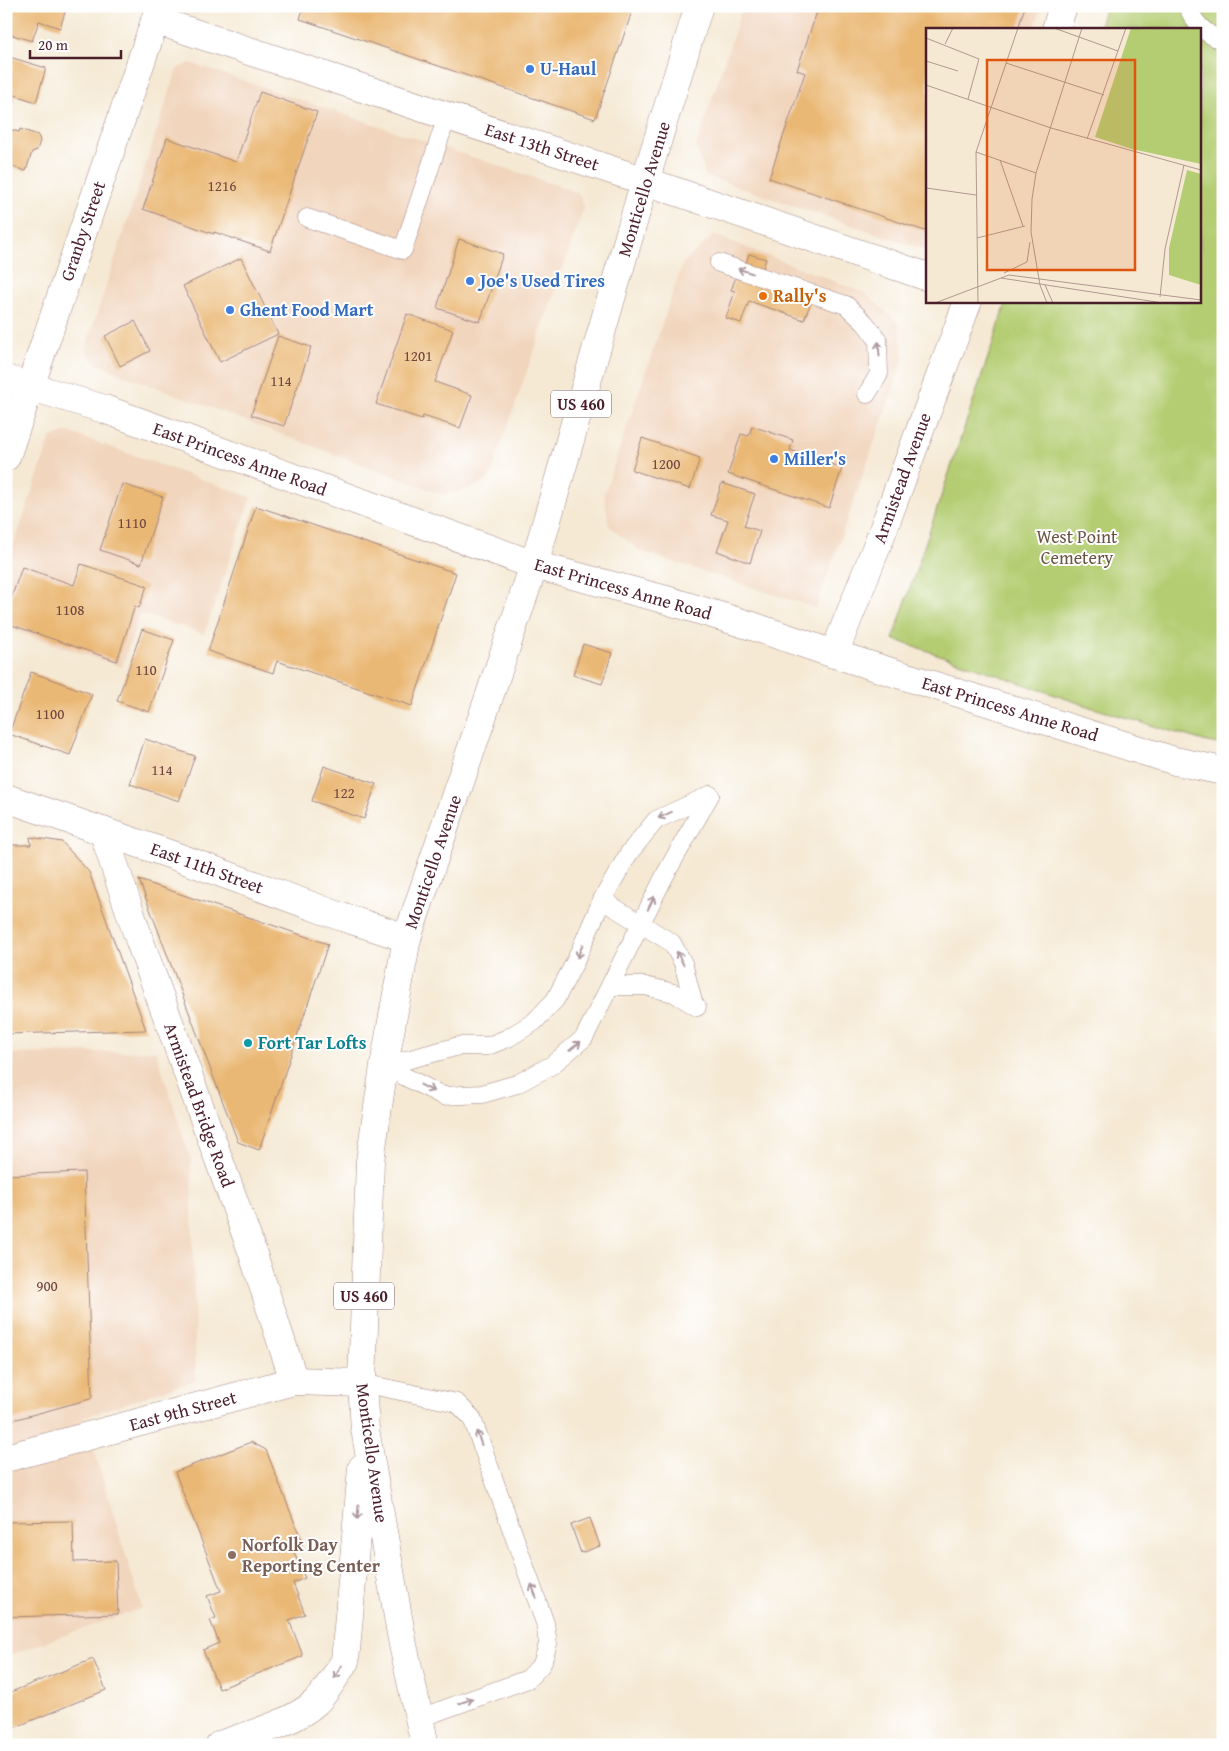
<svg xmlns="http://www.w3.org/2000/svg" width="1229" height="1751" viewBox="0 0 1229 1751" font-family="'Gentium Book Plus',serif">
	<rect width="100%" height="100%" fill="#fff"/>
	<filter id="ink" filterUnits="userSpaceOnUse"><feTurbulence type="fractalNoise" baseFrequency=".02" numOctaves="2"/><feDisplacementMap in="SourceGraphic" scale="10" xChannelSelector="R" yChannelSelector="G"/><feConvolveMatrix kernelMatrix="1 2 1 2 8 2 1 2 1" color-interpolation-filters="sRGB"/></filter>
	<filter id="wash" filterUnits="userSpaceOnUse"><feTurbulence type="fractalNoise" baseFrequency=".0096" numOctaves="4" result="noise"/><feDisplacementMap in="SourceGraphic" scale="20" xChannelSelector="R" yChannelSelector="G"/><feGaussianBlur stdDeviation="1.12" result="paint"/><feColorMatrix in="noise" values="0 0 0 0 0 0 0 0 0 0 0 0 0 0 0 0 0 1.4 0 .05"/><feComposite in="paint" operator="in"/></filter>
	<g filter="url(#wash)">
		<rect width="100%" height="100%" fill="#f5e9d4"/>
		<g fill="#f1d5bd">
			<polygon points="743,6 1042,6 1034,29 928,29 928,251 706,176 696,147"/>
			<polygon points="190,63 571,190 580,195 584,207 491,474 485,482 467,490 444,495 118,373 94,362 85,350 177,69"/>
			<polygon points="714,235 865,293 899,324 904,358 816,608 640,551 609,526 604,494 683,263"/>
			<polygon points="68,432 251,497 204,634 140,613 122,667 6,628 6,568 51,437"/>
			<polygon points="156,1051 191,1161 196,1380 84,1417 142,1608 6,1656 6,1054"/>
		</g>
		<polygon fill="#b4cd72" stroke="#7f764e" points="1106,6 1223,6 1223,745 1207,742 1090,707 893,639 1007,301 1200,301 1200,29 1099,29"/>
		<g id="blocks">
			<g fill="#eab874">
				<polygon points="6,6 67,6 60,28 39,21 32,41 6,33"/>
				<polygon points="304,6 634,6 595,119 300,19"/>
				<polygon points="819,6 1025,6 1018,29 928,29 928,232 769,178 805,73 797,70"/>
				<polygon points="6,56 46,68 36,102 15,95 10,111 13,112 8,129 19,132 20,129 38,135 40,141 37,150 32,152 26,171 6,165"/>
				<polygon points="260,92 317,112 270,251 214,232 214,234 143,209 167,138 236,162"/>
				<polygon points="459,239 503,254 480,322 437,308"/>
				<polygon points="749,254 766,259 758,284 811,302 804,320 749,301 741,323 726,318 735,291 731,290 736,277 741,278"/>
				<polygon points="241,258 278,334 220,362 183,286"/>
				<polygon points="407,314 453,330 435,382 472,395 460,428 423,416 422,419 376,404"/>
				<polygon points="135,321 150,351 120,366 105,336"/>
				<polygon points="278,336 311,347 284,426 251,415"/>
				<polygon points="752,426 793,440 790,450 842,468 829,508 728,474 741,434 749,436"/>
				<polygon points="642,438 700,458 690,489 632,470"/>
				<polygon points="722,483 755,494 744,526 760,531 750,563 717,551 728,520 711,515"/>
				<polygon points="122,484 163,497 141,564 100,550"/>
				<polygon points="256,506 456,573 412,706 277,661 273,673 208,651"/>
				<polygon points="81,564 147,586 139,608 135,606 117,661 6,623 6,613 22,567 74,585"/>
				<polygon points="142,629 174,640 149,712 117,701"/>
				<polygon points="583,644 612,653 602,684 573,675"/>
				<polygon points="31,672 92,694 70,755 9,734"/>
				<polygon points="145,739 195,756 179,801 130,784"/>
				<polygon points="324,766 376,784 364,819 312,801"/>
				<polygon points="30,837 62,842 89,872 146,1030 6,1034 6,845 31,845"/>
				<polygon points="139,880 328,944 259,1150 238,1142"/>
				<polygon points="84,1172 92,1397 90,1399 6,1422 6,1175"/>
				<polygon points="251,1442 266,1450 303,1544 292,1548 305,1578 293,1583 305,1614 289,1620 303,1656 219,1689 203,1650 219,1643 210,1620 216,1618 207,1596 221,1591 175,1472"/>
				<polygon points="590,1518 600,1546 581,1553 571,1525"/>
				<polygon points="73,1521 74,1562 116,1561 118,1614 6,1617 6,1522"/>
				<polygon points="93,1659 106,1690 6,1731 6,1694"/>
			</g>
		</g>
	</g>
	<g filter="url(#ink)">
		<use href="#blocks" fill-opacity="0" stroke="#a08480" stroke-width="1"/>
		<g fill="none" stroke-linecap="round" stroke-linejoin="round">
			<g stroke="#a08480" stroke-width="19">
				<g id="service">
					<path d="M1188,6C1193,23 1207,35 1223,41"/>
					<polyline points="307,218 403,250 447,116"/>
					<polyline points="719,263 846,305 865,323 878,340 879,374 867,394"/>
					<polyline points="602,900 672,943 683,963 694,1005"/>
					<polyline points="611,986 645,986 674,993 697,1007"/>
					<polyline points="384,1066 443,1096 482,1094 517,1084 552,1065 584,1038 665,875 710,795"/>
					<polyline points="384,1066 459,1046 488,1046 508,1038 534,1022 555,1000 575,962 602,900 629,853 656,820 710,795"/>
					<polyline points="362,1383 457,1403 472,1418 545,1623 548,1644 542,1664 528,1679 420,1718"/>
				</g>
			</g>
			<g stroke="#a08480" stroke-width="29">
				<g id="minor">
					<polyline points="155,20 645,181 928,277"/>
					<polyline points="1056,29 1063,6"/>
					<polyline points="834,654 880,538 968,301"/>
					<polyline points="6,798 172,855 342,917 407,938"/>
					<polyline points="103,831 139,939 252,1251 294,1381"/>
					<polyline points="6,1458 294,1381 362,1383"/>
				</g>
			</g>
			<g stroke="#a08480" stroke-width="29">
				<polyline id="tertiary" points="6,457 160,6"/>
			</g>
			<g stroke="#a08480" stroke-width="29">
				<polyline id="secondary" points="6,379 104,409 534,565 663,599 752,626 834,654 1175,761 1223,771"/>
			</g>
			<g stroke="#a08480" stroke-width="29">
				<g id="primary">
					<path d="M220,1745C250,1734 292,1724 316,1702C328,1690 336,1675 345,1661L362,1468"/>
					<polyline points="425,1745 403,1645 365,1429 362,1383 370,1161 384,1066 407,938 534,565 645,181 699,6"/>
				</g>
			</g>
			<use href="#service" stroke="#fff" stroke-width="18"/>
			<use href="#minor" stroke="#fff" stroke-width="28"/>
			<use href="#tertiary" stroke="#fff" stroke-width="28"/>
			<use href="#secondary" stroke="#fff" stroke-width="28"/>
			<use href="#primary" stroke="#fff" stroke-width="28"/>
		</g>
		<defs><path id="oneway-shaft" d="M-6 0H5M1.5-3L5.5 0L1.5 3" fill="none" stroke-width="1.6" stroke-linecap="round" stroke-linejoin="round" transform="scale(1.25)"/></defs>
		<g stroke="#ae9aa0">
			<use href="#oneway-shaft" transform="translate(745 271) rotate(-162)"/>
			<use href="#oneway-shaft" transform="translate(879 349) rotate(-94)"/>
			<use href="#oneway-shaft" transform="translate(665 815) rotate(155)"/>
			<use href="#oneway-shaft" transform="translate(651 903) rotate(-64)"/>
			<use href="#oneway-shaft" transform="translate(580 951) rotate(113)"/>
			<use href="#oneway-shaft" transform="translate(680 958) rotate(-117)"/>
			<use href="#oneway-shaft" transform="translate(575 1046) rotate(-39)"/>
			<use href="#oneway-shaft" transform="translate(427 1088) rotate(27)"/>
			<use href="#oneway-shaft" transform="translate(479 1438) rotate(-110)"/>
			<use href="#oneway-shaft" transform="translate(358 1512) rotate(95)"/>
			<use href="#oneway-shaft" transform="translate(534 1591) rotate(-110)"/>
			<use href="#oneway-shaft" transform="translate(338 1672) rotate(121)"/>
			<use href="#oneway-shaft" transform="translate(466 1701) rotate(-19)"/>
		</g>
	</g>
	<g fill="#3f7fe0" stroke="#fff" stroke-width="2">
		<circle cx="530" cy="69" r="5"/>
		<circle cx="470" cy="281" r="5"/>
		<circle cx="230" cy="310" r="5"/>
		<circle cx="774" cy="459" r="5"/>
	</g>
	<circle fill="#e8710a" stroke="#fff" stroke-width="2" cx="763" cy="296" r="5"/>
	<circle fill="#0f9aa8" stroke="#fff" stroke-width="2" cx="248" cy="1043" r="5"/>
	<circle fill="#8d6e63" stroke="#fff" stroke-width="2" cx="232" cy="1555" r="5"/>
	<g text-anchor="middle" stroke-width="4" stroke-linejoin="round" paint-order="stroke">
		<g font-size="15" fill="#72453d">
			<text x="222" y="191">1216</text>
			<text x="418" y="361">1201</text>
			<text x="281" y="386">114</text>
			<text x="666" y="469">1200</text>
			<text x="132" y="528">1110</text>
			<text x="70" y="615">1108</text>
			<text x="146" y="675">110</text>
			<text x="50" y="719">1100</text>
			<text x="162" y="775">114</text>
			<text x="344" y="798">122</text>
			<text x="47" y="1291">900</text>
		</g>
		<g fill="#fff" stroke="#80626b" stroke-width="1">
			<rect x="551" y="390.5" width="60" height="27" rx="4"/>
			<rect x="334" y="1282.5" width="60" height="27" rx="4"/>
		</g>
		<g font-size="16" font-weight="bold" fill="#4a1f2b">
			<text x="581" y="410">US 460</text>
			<text x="364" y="1302">US 460</text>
		</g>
		<g font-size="18" font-weight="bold" fill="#366cbe" stroke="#fff" text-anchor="start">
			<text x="540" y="75">U-Haul</text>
			<text x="480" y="287">Joe's Used Tires</text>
			<text x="240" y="316">Ghent Food Mart</text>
			<text x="784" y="465">Miller's</text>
		</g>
		<g font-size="18" fill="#4a1f2b" stroke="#fff">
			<text transform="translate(542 147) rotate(18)" y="6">East 13th Street</text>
			<text transform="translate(644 189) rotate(-73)" y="6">Monticello Avenue</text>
			<text transform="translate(83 231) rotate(-71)" y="6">Granby Street</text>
			<text transform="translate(240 459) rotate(20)" y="6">East Princess Anne Road</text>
			<text transform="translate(902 478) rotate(-70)" y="6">Armistead Avenue</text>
			<text transform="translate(623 589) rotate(16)" y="6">East Princess Anne Road</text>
			<text transform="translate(1010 709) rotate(17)" y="6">East Princess Anne Road</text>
			<text transform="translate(433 862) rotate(-71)" y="6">Monticello Avenue</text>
			<text transform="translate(207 868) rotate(20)" y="6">East 11th Street</text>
			<text transform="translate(199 1105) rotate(70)" y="6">Armistead Bridge Road</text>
			<text transform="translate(183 1411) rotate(-15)" y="6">East 9th Street</text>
			<text transform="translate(372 1453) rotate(82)" y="6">Monticello Avenue</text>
		</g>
		<g font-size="18" font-weight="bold" fill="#c56008" stroke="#fff" text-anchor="start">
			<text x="773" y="302">Rally's</text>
		</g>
		<g font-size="18" fill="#6a5340" stroke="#fff">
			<text x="1077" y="543">West Point<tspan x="1077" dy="21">Cemetery</tspan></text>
		</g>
		<g font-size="18" font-weight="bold" fill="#0d838f" stroke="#fff" text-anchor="start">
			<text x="258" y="1049">Fort Tar Lofts</text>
		</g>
		<g font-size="18" font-weight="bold" fill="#785e54" stroke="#fff" text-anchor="start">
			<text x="242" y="1551">Norfolk Day<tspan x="242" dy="21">Reporting Center</tspan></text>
		</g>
	</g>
	<g transform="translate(926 28)">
		<rect width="275" height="275" fill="#f5e9d4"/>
		<path d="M205,0H275V136L206,121L169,109ZM261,142L275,146V257L243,247V220Z" fill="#b4cd72"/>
		<path fill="none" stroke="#b19890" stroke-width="1" d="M128,0L192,23M0,10L53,31L42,71M19,16L27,0M0,33L32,43M80,35L178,67M0,57L125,100L275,142M161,111L200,0M50,124L110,145M74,132L97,198M0,160L50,167M51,210L99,198M78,245L101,234L104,214M75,250L237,275M119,257L127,275M234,269L239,221L258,137M9,275L83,247L275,272M52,275L50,124L92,0M121,275L114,257L105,204L106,171L110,145L156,0"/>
		<path fill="#e0560e" fill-opacity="0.15" stroke="#e0560e" stroke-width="2.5" d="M61,32H209V242H61Z"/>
		<rect width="275" height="275" fill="none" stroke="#4a1f2b" stroke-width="2.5"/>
	</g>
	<rect width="1229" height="1751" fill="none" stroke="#fff" stroke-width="25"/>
	<path d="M30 50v8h91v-8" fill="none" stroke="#4a1f2b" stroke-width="2.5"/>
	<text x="38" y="50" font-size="15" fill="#4a1f2b" stroke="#ffffff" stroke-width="4" paint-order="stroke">20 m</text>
</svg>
